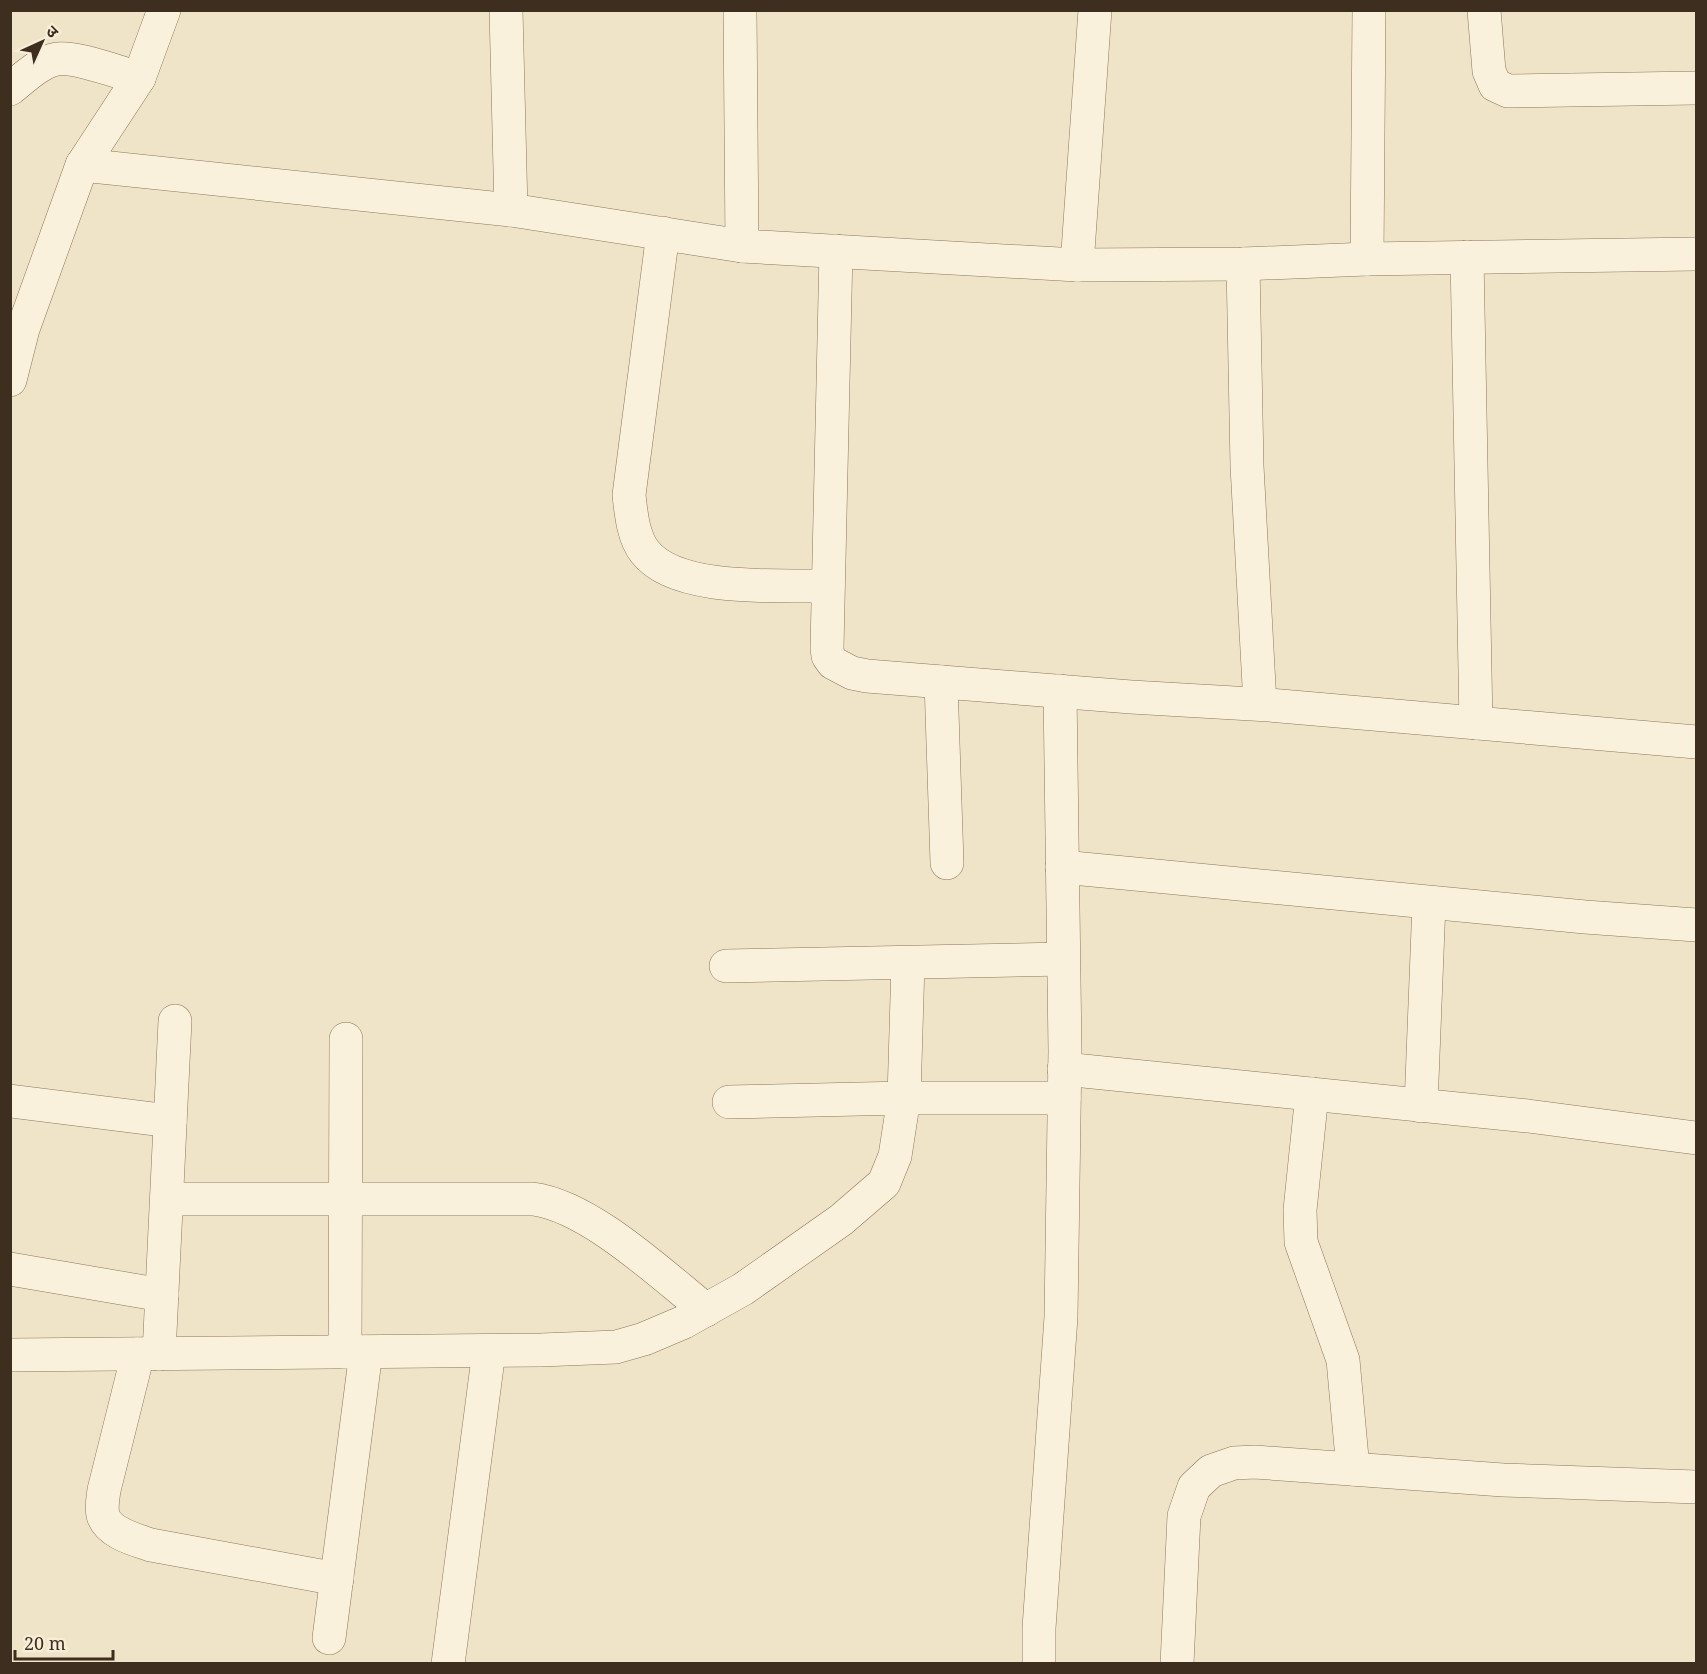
<svg xmlns="http://www.w3.org/2000/svg" width="1707" height="1674" viewBox="0 0 1707 1674" font-family="'Noto Serif','Noto Sans Devanagari',serif">
	<rect width="100%" height="100%" fill="#f0e4c8"/>
	<g fill="none" stroke-linecap="round" stroke-linejoin="round">
		<g stroke="#8d765c" stroke-width="34">
			<g id="minor">
				<polyline points="506,10 511,210"/>
				<polyline points="740,10 742,246"/>
				<polyline points="1484,10 1489,71 1495,85 1508,91 1696,88"/>
				<path d="M10,89C24,78 40,62 57,59C75,56 120,73 139,78"/>
				<polyline points="82,165 511,210 742,246 1077,265 1243,264 1367,259 1696,254"/>
				<path d="M663,233L629,495C631,513 633,537 645,552C677,593 780,585 828,586"/>
				<polyline points="836,251 827,648 828,656 833,663 852,673 867,676 1131,697 1269,705 1696,742"/>
				<polyline points="1467,257 1476,723"/>
				<polyline points="1367,259 1369,10"/>
				<polyline points="1243,264 1247,466 1260,704"/>
				<polyline points="1077,265 1095,10"/>
				<polyline points="10,380 23,329 82,165 139,78 164,10"/>
				<polyline points="941,682 947,863"/>
				<polyline points="1062,867 1585,917 1696,925"/>
				<polyline points="726,966 1063,959"/>
				<polyline points="1064,1069 1528,1116 1696,1138"/>
				<polyline points="1312,1094 1300,1210 1301,1242 1343,1360 1353,1469"/>
				<polyline points="10,1101 170,1121"/>
				<polyline points="729,1102 904,1098 1064,1098"/>
				<polyline points="1421,1106 1429,903"/>
				<path d="M167,1199H533C589,1206 661,1274 706,1310"/>
				<polyline points="10,1269 162,1295"/>
				<polyline points="345,1352 346,1039"/>
				<path d="M138,1354L104,1490C103,1498 101,1507 103,1515C108,1533 136,1540 151,1545L337,1579"/>
				<polyline points="159,1354 175,1021"/>
				<polyline points="10,1355 541,1350 616,1347 644,1339 684,1322 743,1289 841,1220 884,1183 895,1156 904,1098 908,963"/>
				<polyline points="329,1638 366,1352"/>
				<polyline points="448,1664 489,1351"/>
				<polyline points="1039,1664 1039,1628 1061,1317 1065,1051 1060,691"/>
				<polyline points="1177,1664 1184,1516 1194,1487 1211,1471 1234,1463 1255,1462 1503,1480 1696,1487"/>
			</g>
		</g>
		<use href="#minor" stroke="#faf1dc" stroke-width="33"/>
	</g>
	<rect width="1707" height="1674" fill="none" stroke="#3d2e20" stroke-width="24"/>
	<g transform="translate(42 42) rotate(45)" stroke="#f7eed8" stroke-width="4.5" paint-order="stroke">
	<path d="M0-4.5L10 22L0 15L-10 22Z" fill="#3d2e20"/>
	<text y="-9" font-size="16" font-weight="bold" text-anchor="middle" fill="#3d2e20">उ</text>
	</g>
	<path d="M15 1650v9h98v-9" fill="none" stroke="#3d2e20" stroke-width="3"/>
	<text x="24" y="1650" font-size="18" fill="#3d2e20" stroke="#f7eed8" stroke-width="4.5" paint-order="stroke">20 m</text>
</svg>
